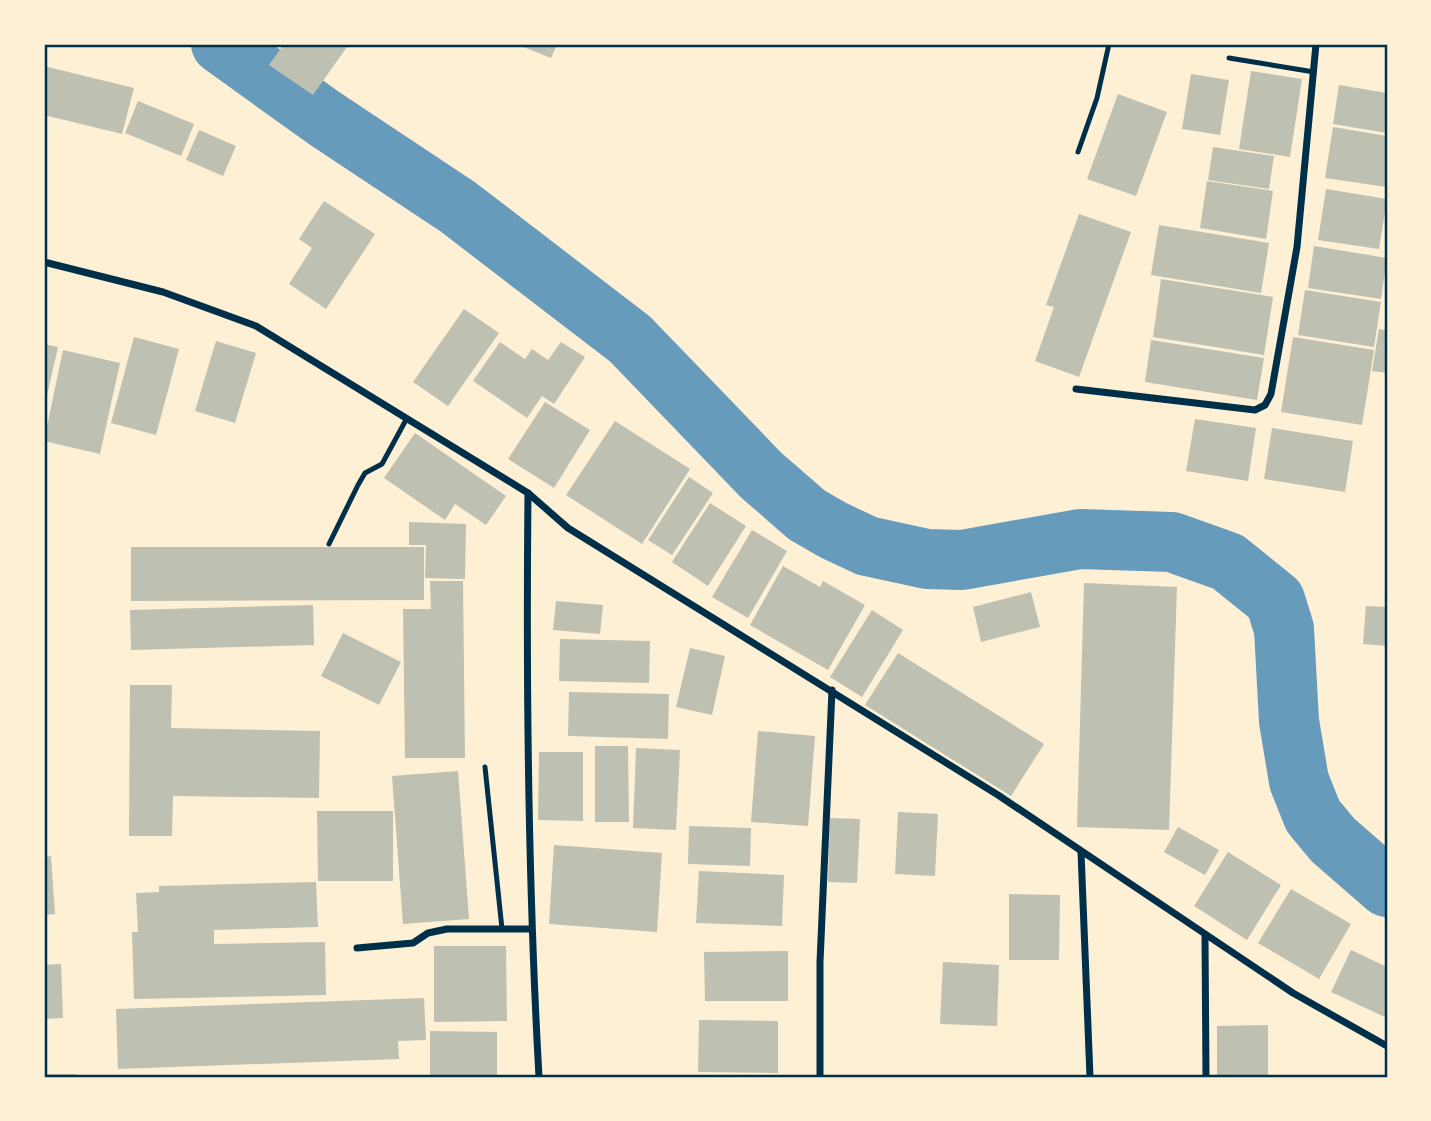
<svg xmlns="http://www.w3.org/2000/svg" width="1431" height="1121" viewBox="0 0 1431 1121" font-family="'Work Sans',sans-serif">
	<rect width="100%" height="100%" fill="#fdf0d5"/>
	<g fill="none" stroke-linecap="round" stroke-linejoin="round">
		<polyline stroke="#669bbc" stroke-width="60" points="221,44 324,118 458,207 630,339 761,475 807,515 833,530 867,546 927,559 962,560 1080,539 1172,542 1228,562 1275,600 1284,629 1289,721 1299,781 1313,816 1333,840 1387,887"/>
	</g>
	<g fill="#bec0b2">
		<polygon points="284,44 349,44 313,95 269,65"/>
		<polygon points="516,44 557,44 551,58"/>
		<polygon points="44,66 134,88 122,134 44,115"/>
		<polygon points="1251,71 1302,79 1290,157 1239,149"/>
		<polygon points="1191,74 1229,80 1220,135 1182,129"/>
		<polygon points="1339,85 1387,93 1387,133 1333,124"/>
		<polygon points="1118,94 1167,112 1136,196 1087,179"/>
		<polygon points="138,101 194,124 181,156 125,133"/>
		<polygon points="1333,127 1387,136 1387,187 1325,178"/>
		<polygon points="199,130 236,146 223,176 186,160"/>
		<polygon points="1213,147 1274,156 1269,189 1208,180"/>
		<polygon points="1207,181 1273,191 1266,239 1200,228"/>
		<polygon points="1326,189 1387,199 1379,249 1318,240"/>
		<polygon points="324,201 375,234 326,309 289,284 312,248 299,239"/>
		<polygon points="1079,214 1131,232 1079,377 1035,361 1054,307 1046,305"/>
		<polygon points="1159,225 1269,243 1261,293 1151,275"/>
		<polygon points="1314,246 1387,258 1381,299 1308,288"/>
		<polygon points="1161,279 1273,297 1264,355 1153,337"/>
		<polygon points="1305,290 1381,302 1374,347 1298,335"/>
		<polygon points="464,309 499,333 448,406 413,382"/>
		<polygon points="1379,329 1387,330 1387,373 1372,371"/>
		<polygon points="134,337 179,349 156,435 111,423"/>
		<polygon points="1293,337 1374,350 1362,425 1281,412"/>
		<polygon points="1151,340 1264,358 1257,400 1145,382"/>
		<polygon points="216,341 256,353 235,423 195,411"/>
		<polygon points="500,342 525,359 532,349 548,360 561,342 585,357 554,404 542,396 527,418 473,381"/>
		<polygon points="44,344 58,347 45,404 44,404"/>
		<polygon points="63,350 120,363 100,454 44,441"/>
		<polygon points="545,402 590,430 554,488 508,459"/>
		<polygon points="1195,419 1256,428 1248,481 1186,471"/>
		<polygon points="615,421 690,469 642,544 566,495"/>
		<polygon points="1272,428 1353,441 1345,492 1264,479"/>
		<polygon points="415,433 506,496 486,525 455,504 445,520 384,478"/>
		<polygon points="689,477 713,493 672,555 648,540"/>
		<polygon points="710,503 746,526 708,586 672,562"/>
		<polygon points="409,522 466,524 465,579 425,578 426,545 409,545"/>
		<polygon points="752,530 787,551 748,618 712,597"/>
		<polygon points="131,547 424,547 424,600 131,601"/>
		<polygon points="783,566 820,587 823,581 865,605 828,670 750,625"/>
		<polygon points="430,581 463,581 465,758 405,758 403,609 431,609"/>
		<polygon points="1084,583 1177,587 1169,830 1077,827"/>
		<polygon points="1031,592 1040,627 981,642 973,607"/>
		<polygon points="556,601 603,605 600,634 553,630"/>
		<polygon points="313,605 314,645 131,650 130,610"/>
		<polygon points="1366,606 1387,607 1387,646 1363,644"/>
		<polygon points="872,610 903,630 862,697 830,677"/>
		<polygon points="343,633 401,662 379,705 321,676"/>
		<polygon points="560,639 650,641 649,683 559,681"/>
		<polygon points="690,648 725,656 712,715 676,707"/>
		<polygon points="898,653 1044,744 1011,796 865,705"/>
		<polygon points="130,685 172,685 171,728 320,731 319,798 173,796 172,836 129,836"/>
		<polygon points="569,692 669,694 668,739 568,736"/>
		<polygon points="758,731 815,736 808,826 751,822"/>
		<polygon points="595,746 628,746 629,822 595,822"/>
		<polygon points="636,748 680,750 676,830 633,828"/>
		<polygon points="539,752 583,752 583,821 538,820"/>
		<polygon points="458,771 469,919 403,924 392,776"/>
		<polygon points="317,811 393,811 393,881 318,881"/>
		<polygon points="898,812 938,814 935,876 895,874"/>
		<polygon points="830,818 860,819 857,883 828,882"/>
		<polygon points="689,826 751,828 750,866 688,864"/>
		<polygon points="1178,827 1219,850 1205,875 1164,852"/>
		<polygon points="554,845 662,853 657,932 549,924"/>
		<polygon points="1228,852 1281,885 1247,940 1194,906"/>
		<polygon points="51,856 55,914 44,915 44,857"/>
		<polygon points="699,871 784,875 782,926 696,923"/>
		<polygon points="316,882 318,927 214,930 214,944 325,942 326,995 134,999 132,932 138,932 136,893 159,892 159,886"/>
		<polygon points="1291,889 1351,924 1319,979 1258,943"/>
		<polygon points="1009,894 1060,895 1059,960 1009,960"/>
		<polygon points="434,946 506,946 507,1021 434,1022"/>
		<polygon points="1351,950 1387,967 1387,1018 1331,992"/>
		<polygon points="788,951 788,1001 705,1001 704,952"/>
		<polygon points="943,962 999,965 997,1026 940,1024"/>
		<polygon points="61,964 63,1018 44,1019 44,965"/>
		<polygon points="424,998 426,1040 398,1041 399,1059 118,1069 116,1009"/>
		<polygon points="699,1020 778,1021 778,1073 698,1072"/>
		<polygon points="1268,1025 1268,1077 1217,1077 1217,1026"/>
		<polygon points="430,1031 497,1032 497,1077 430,1077"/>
		<rect x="44" y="1074" width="32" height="3"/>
	</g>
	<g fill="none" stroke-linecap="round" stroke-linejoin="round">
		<g stroke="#003049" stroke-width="5">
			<polyline points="1229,58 1314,72"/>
			<polyline points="1078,152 1097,98 1109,44"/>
			<polyline points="329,544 358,485 365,473 382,464 407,418"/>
			<polyline points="485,767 502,929"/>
		</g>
		<g stroke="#003049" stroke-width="7">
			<polyline points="44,262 163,292 256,326 528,493 568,528 998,795 1293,993 1387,1046"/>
			<polyline points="1076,389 1255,410 1265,405 1271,394 1297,247 1316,44"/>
			<path d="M528,493C526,688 528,882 539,1077"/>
			<polyline points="1081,852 1090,1077"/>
			<polyline points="1205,937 1206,1077"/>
			<polyline points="357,948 413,943 428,933 447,929 531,929"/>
			<polyline points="820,1077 820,962 832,690"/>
		</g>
	</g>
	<rect width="1431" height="1121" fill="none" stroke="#fdf0d5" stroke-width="91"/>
	<rect x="46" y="46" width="1340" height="1030" fill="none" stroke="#003049" stroke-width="2.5"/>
</svg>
